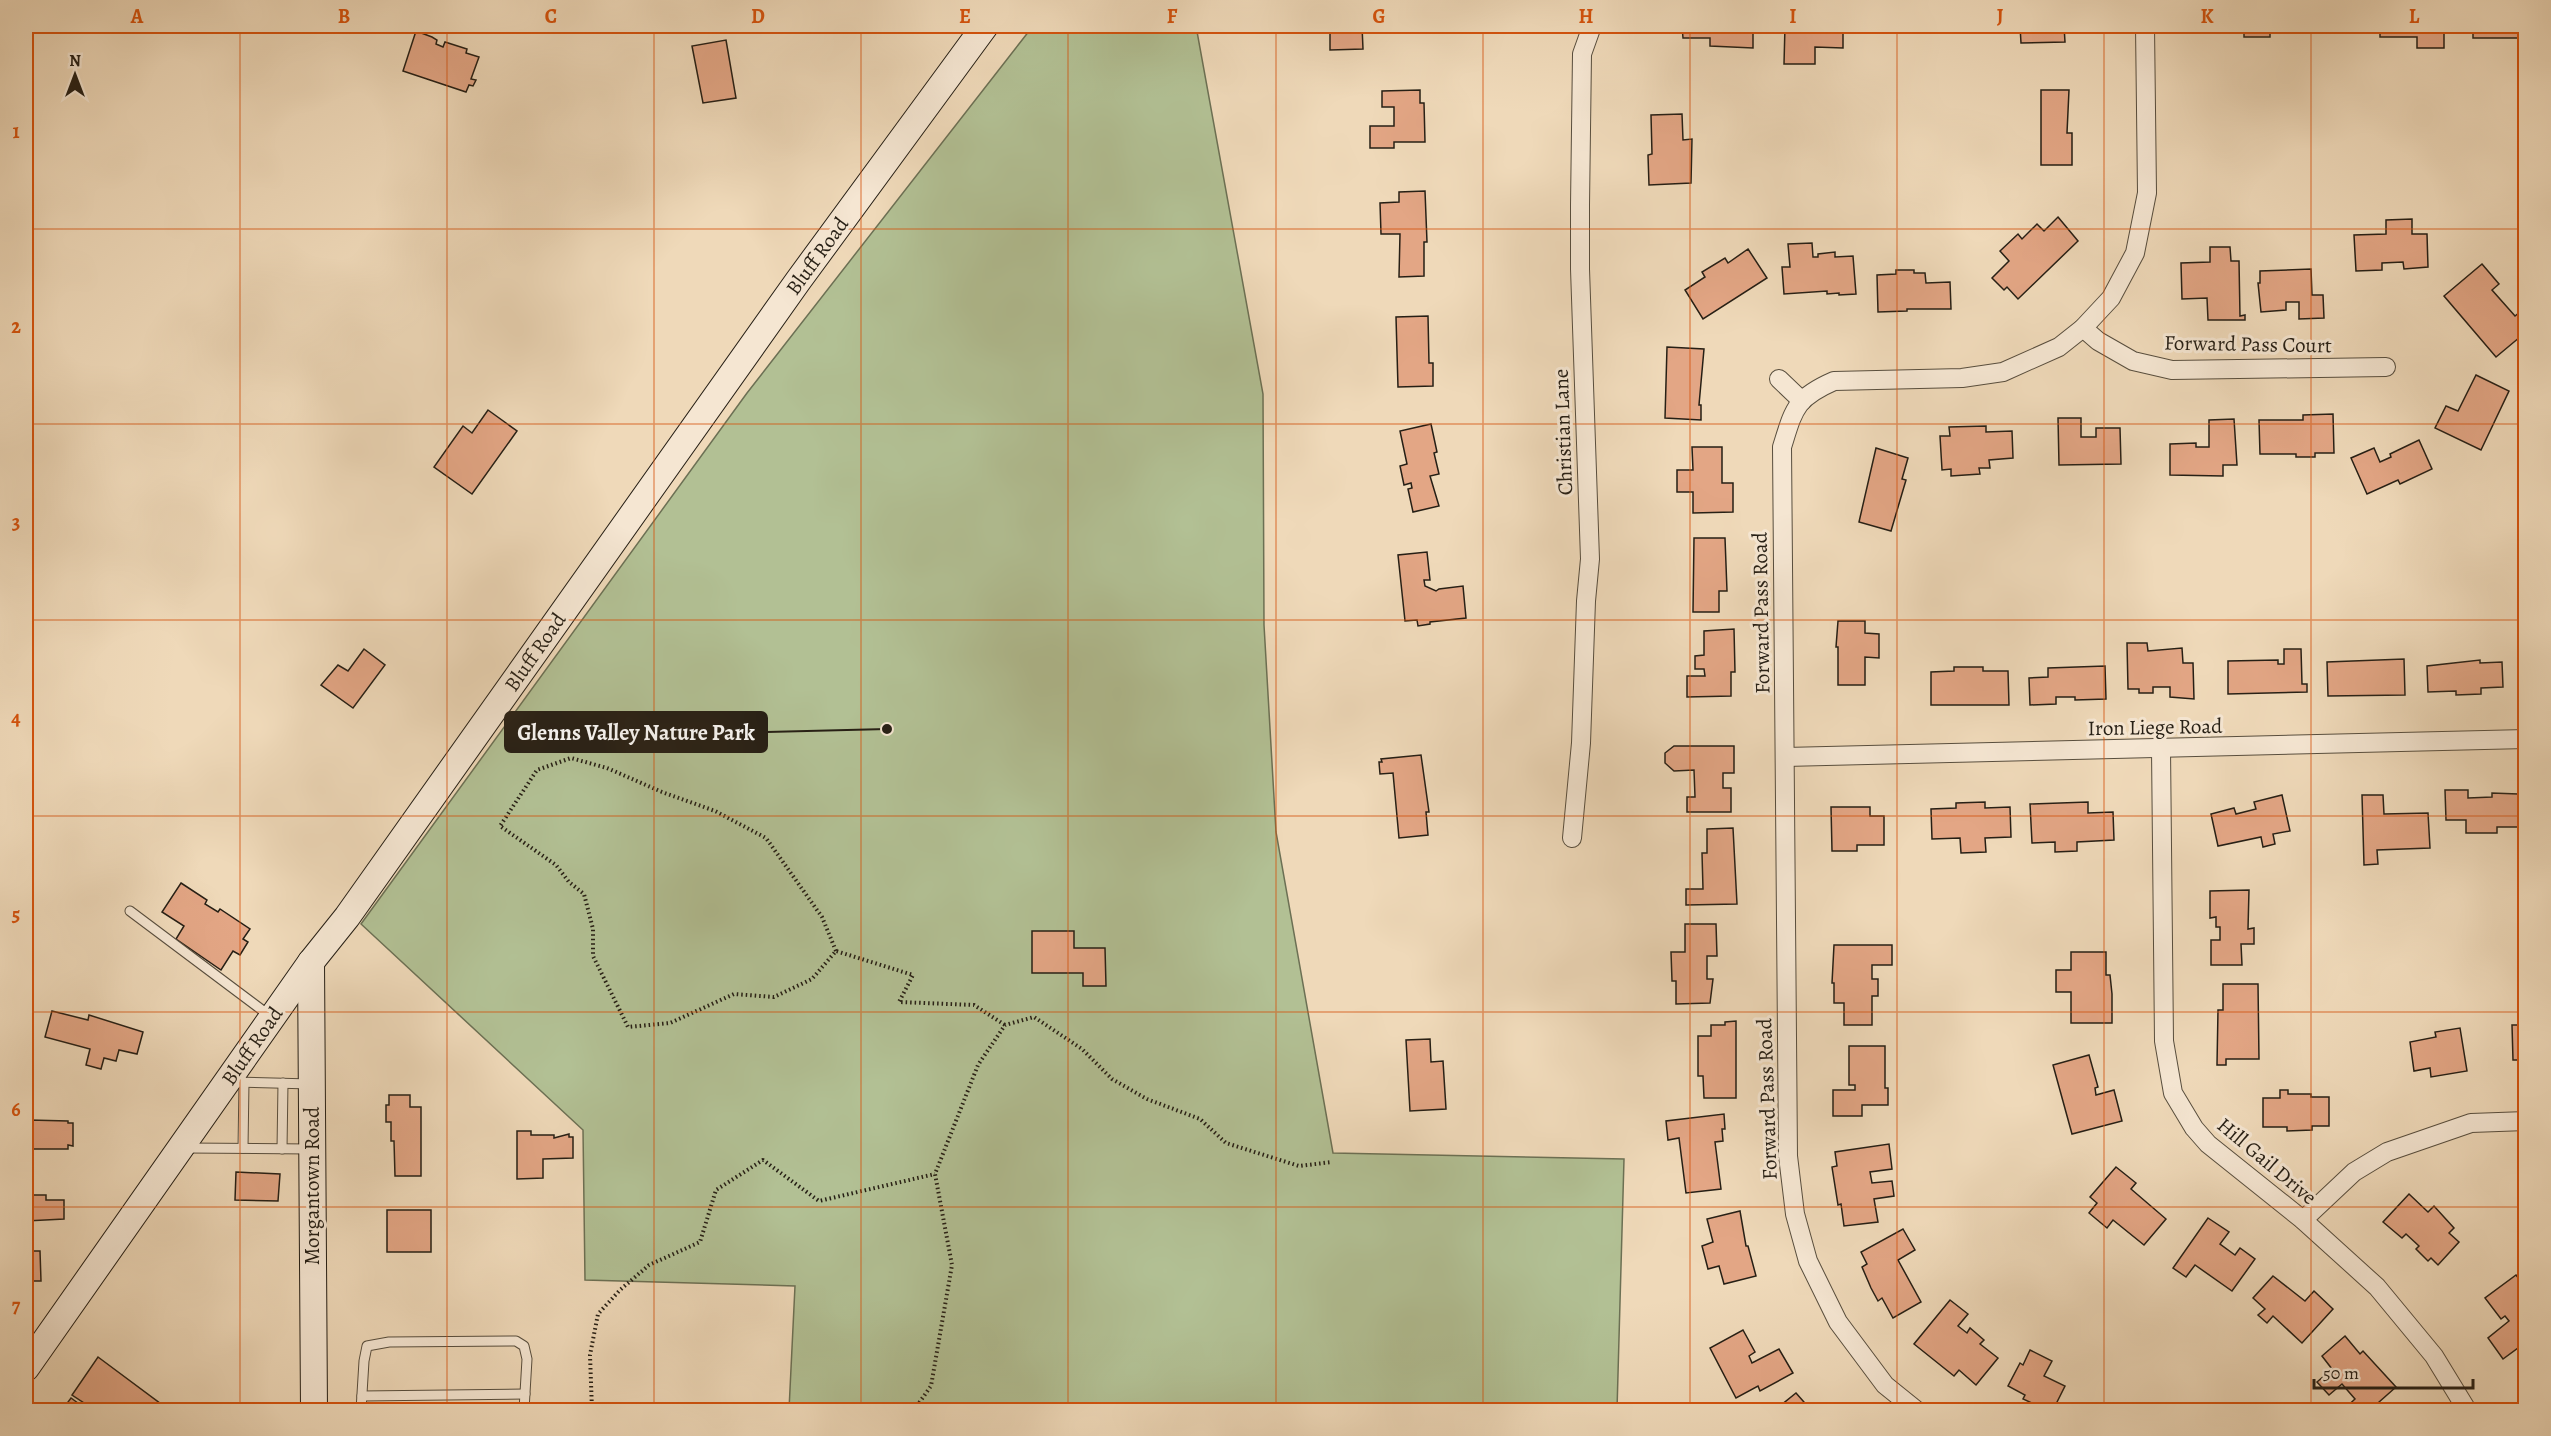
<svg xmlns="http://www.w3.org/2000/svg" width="2551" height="1436" viewBox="0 0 2551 1436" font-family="Alegreya,serif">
	<rect width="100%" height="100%" fill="#efd9b9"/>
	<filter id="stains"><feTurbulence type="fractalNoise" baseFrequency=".00333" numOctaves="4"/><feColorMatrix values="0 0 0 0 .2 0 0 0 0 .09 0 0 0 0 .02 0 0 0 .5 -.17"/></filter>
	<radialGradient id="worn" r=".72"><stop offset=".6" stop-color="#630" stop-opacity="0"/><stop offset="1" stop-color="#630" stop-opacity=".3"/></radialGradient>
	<polygon fill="#b2c094" stroke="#6c7054" stroke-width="1.5" points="1033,26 1196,26 1263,394 1264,625 1276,832 1333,1153 1624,1159 1617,1410 789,1410 795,1286 585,1280 583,1130 361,924 747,393"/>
	<g fill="#e3a685" stroke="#261f15" stroke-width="1.5">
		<polygon points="1330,26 1362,26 1363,49 1330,50"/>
		<polygon points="1682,26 1753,26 1753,48 1710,46 1710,38 1683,38"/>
		<polygon points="1785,26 1843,26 1843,48 1815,47 1815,64 1784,64"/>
		<polygon points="2020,26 2064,26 2065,42 2021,43"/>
		<polygon points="2236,26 2301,26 2301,27 2270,27 2270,37 2244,37 2244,27"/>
		<polygon points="2362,26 2444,26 2444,48 2417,48 2417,37 2380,37 2380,27"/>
		<polygon points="2473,26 2526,26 2526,30 2522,30 2522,38 2473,38"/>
		<polygon points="416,31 432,37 437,40 436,44 443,47 445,42 467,49 466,53 479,57 471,79 476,80 473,86 469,85 466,92 403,71"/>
		<polygon points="726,40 736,98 703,103 692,46"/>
		<polygon points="1420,90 1420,103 1424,103 1425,142 1394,142 1394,148 1370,148 1370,126 1394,126 1394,107 1382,107 1382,91"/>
		<polygon points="2041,90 2069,90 2067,133 2072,133 2072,165 2041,165"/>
		<polygon points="1682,114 1683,140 1692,139 1691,183 1649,185 1648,155 1652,154 1651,115"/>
		<polygon points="1425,191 1427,242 1424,242 1424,276 1399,277 1400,234 1381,234 1380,203 1399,202 1399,192"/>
		<polygon points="2058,217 2078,241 2018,299 2007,287 2004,290 1992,278 2009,261 2000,251 2018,234 2022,239 2037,224 2044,231"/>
		<polygon points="2412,219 2412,234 2427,234 2428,267 2404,269 2403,262 2382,263 2382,270 2356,271 2354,235 2386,234 2386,220"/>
		<polygon points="1812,243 1813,257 1818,257 1818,254 1835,252 1835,257 1853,256 1856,294 1839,295 1839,293 1827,294 1827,291 1784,294 1782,267 1790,267 1788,244"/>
		<polygon points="2210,247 2230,247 2231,261 2239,261 2240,316 2245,315 2245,320 2208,320 2207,298 2182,299 2181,263 2210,262"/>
		<polygon points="1748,249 1767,278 1703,319 1685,290 1705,277 1702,272 1725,258 1728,263"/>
		<polygon points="2482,264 2499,284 2492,290 2515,316 2526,307 2526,332 2496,357 2444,296"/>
		<polygon points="2311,269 2312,295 2323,295 2324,318 2299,319 2299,302 2286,302 2286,310 2261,312 2258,283 2260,283 2260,271"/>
		<polygon points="1896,270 1914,270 1914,273 1925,273 1926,283 1950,282 1951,309 1907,309 1907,311 1878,312 1877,275 1896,274"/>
		<polygon points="1428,316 1429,363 1433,363 1433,386 1398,387 1396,317"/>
		<polygon points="1667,347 1704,349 1699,405 1701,405 1701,420 1665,418"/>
		<polygon points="2476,375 2509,391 2481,450 2435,428 2446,406 2458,411"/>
		<polygon points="488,410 517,431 472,494 434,467 463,426 472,433"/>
		<polygon points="2333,414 2334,453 2315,453 2315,457 2296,457 2296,454 2260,454 2259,420 2303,420 2303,415"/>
		<polygon points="2058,418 2081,418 2081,437 2096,437 2096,428 2120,428 2121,464 2059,465"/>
		<polygon points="2234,419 2237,465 2223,465 2223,476 2170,475 2170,444 2196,443 2196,447 2209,447 2209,420"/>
		<polygon points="1431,424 1437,452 1434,453 1439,474 1430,476 1439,506 1413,512 1408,489 1412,488 1411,483 1404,485 1400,466 1407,464 1400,431"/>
		<polygon points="1986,426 1986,432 2012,431 2013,458 1989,460 1990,468 1979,468 1980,474 1951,476 1951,469 1942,470 1940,436 1950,436 1949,427"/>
		<polygon points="2419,440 2432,469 2400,484 2398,480 2367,494 2351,458 2374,448 2380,462 2391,457 2390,454"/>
		<polygon points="1692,447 1722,447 1722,483 1733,483 1733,512 1693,513 1693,492 1677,492 1677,470 1693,470"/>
		<polygon points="1876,448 1908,458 1902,479 1906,480 1891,531 1859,522"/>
		<polygon points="1694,538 1725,538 1727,591 1719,591 1719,612 1693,612"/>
		<polygon points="1427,552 1430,580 1424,580 1425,586 1436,591 1439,589 1463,586 1466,618 1430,622 1430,624 1418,626 1417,620 1405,621 1398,555"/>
		<polygon points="1838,621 1865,621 1865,633 1879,634 1879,658 1865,657 1865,685 1838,685 1838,647 1836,647"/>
		<polygon points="1734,629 1735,672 1731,672 1731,696 1687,697 1687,676 1705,676 1704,669 1695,669 1695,656 1704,655 1704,631"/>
		<polygon points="2127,643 2147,643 2148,651 2182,648 2183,663 2193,663 2194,699 2170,697 2170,687 2153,687 2153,693 2139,693 2139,689 2128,689"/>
		<polygon points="364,649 385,665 353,708 321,685 338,665 348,671"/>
		<polygon points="2284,649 2301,649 2302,684 2307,684 2307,692 2228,694 2228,661 2278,660 2278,664 2284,664"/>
		<polygon points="2404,659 2405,695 2328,696 2327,662"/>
		<polygon points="2480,660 2480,663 2502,662 2503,687 2481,688 2481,694 2456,695 2456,691 2428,692 2427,666"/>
		<polygon points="2105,666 2106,699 2075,700 2075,697 2056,697 2056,704 2030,705 2029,678 2048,677 2048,668"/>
		<polygon points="1954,667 1983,667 1983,671 2008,671 2009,705 1931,705 1931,672 1954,671"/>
		<polygon points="1674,746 1734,746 1734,773 1723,773 1723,788 1731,788 1731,812 1687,812 1687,797 1695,797 1694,770 1674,771 1665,763 1665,753"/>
		<polygon points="1421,755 1429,812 1426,812 1428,835 1399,838 1393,773 1380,774 1379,762 1382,762 1381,759"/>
		<polygon points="2445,790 2468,790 2468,798 2492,797 2492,793 2518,794 2519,827 2497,827 2497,833 2466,833 2466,820 2446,820"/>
		<polygon points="2282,795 2290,831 2273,834 2275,844 2263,847 2261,837 2218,846 2211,814 2234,808 2236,814 2256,809 2254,802"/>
		<polygon points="2362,795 2383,795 2384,814 2428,813 2430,848 2377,850 2378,864 2364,865"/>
		<polygon points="1985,802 1985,808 2010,807 2011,837 1985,838 1986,852 1961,853 1960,838 1932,839 1931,809 1956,808 1956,803"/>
		<polygon points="2088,802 2088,813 2113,812 2114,840 2077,842 2077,851 2055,852 2055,842 2032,843 2030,804"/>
		<polygon points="1831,807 1870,807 1870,816 1884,816 1884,845 1857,845 1857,851 1832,851"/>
		<polygon points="1733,828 1737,904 1686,905 1686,889 1703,889 1702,853 1707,853 1707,829"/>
		<polygon points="181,883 207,900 205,904 218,912 220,909 250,929 243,939 248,942 240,955 233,951 221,970 176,939 184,926 162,912"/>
		<polygon points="2249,890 2248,929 2254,928 2254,944 2241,944 2242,965 2211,965 2211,940 2220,940 2220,927 2216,927 2216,917 2210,918 2210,891"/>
		<polygon points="1685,924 1716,924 1717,956 1707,956 1707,979 1713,979 1710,1003 1676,1004 1676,981 1672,981 1671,952 1685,952"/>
		<polygon points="1032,931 1074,931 1074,948 1105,948 1106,986 1083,986 1083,973 1032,973"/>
		<polygon points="1834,945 1892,945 1892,965 1872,965 1872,979 1878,979 1878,996 1872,996 1872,1025 1844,1025 1844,1003 1834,1003 1834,983 1832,983"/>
		<polygon points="2071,952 2106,952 2106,975 2110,975 2112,994 2112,1023 2071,1023 2071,992 2056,992 2056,970 2071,970"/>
		<polygon points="2223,984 2258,984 2259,1059 2226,1059 2226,1065 2217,1065 2218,1010 2223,1010"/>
		<polygon points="52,1011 88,1020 89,1015 143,1032 137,1054 119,1050 116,1061 104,1058 101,1069 86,1065 90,1049 45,1037"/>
		<polygon points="1736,1021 1736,1098 1704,1098 1703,1076 1698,1076 1698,1036 1711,1036 1711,1025 1725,1025 1725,1022"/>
		<polygon points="2512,1025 2526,1025 2526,1060 2513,1060"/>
		<polygon points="2460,1028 2467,1071 2431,1077 2430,1068 2414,1071 2410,1042 2436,1037 2435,1032"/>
		<polygon points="1430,1039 1431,1062 1443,1061 1446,1109 1410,1111 1406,1040"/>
		<polygon points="1849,1046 1885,1046 1885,1088 1888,1088 1888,1105 1862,1105 1862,1116 1833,1116 1833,1090 1855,1090 1855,1085 1849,1085"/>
		<polygon points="2089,1055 2098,1087 2095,1088 2096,1095 2114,1090 2122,1121 2072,1134 2053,1065"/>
		<polygon points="2280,1090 2288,1090 2288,1094 2311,1094 2311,1097 2329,1097 2329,1126 2312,1126 2312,1130 2287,1131 2287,1127 2263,1127 2263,1098 2280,1098"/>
		<polygon points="389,1095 410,1095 410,1107 421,1107 421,1176 395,1176 394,1141 391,1141 391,1122 386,1122 386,1105 389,1105"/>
		<polygon points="1724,1114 1725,1129 1722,1129 1723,1141 1715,1142 1721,1189 1686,1193 1679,1138 1668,1140 1666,1121"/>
		<polygon points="29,1120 68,1121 68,1123 73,1123 73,1146 68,1145 68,1149 33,1149 33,1137 29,1137"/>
		<polygon points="517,1131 531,1131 531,1135 554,1135 554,1138 569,1134 569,1137 573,1137 573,1158 543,1159 543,1178 517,1179"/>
		<polygon points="1889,1144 1892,1169 1870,1172 1872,1183 1892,1181 1894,1196 1874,1199 1878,1222 1844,1226 1841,1204 1838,1205 1832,1167 1837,1166 1835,1152"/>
		<polygon points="2116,1167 2136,1183 2131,1189 2166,1219 2144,1245 2113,1220 2107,1228 2089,1213 2097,1203 2090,1197"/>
		<polygon points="236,1172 280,1174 278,1201 235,1200"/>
		<polygon points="2409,1194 2428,1212 2434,1206 2454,1228 2449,1233 2459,1242 2438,1265 2431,1258 2428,1261 2416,1249 2419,1246 2406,1234 2402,1238 2383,1222"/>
		<polygon points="26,1195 46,1195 46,1200 64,1200 64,1219 26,1221"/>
		<rect x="387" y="1210" width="44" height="42"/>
		<polygon points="1740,1211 1746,1246 1748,1246 1756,1276 1724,1284 1719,1266 1708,1269 1702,1246 1713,1242 1707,1219"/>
		<polygon points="2208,1218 2229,1232 2220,1244 2235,1255 2240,1248 2255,1259 2232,1291 2195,1265 2186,1277 2173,1268"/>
		<polygon points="1903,1229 1915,1250 1898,1260 1921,1302 1893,1318 1882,1298 1878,1301 1871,1288 1862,1267 1867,1264 1861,1252"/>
		<polygon points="26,1251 40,1251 41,1281 30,1281 30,1278 26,1278"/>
		<polygon points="2516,1275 2526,1288 2526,1342 2503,1359 2488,1338 2509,1321 2505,1316 2501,1319 2485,1298"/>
		<polygon points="2273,1276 2305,1301 2314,1291 2333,1309 2302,1343 2273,1316 2267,1323 2258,1315 2265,1309 2253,1298"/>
		<polygon points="1950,1300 1968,1314 1958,1326 1967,1333 1970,1328 1984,1340 1980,1344 1998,1358 1976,1385 1959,1370 1954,1376 1914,1344"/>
		<polygon points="1743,1330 1755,1352 1749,1356 1752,1363 1779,1349 1793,1373 1760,1391 1758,1386 1736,1398 1710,1348"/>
		<polygon points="2345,1336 2360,1354 2363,1351 2396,1387 2370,1410 2343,1410 2355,1399 2342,1384 2329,1395 2317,1382 2332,1369 2322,1356"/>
		<polygon points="2030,1350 2052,1361 2044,1376 2065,1386 2053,1410 2028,1410 2032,1403 2023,1399 2025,1395 2008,1386 2020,1363 2023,1365"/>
		<polygon points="98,1357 161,1404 156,1410 106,1410 102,1408 100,1410 70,1410 65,1406 71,1398 82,1406 84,1403 72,1395"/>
		<polygon points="1796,1393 1811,1410 1775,1410"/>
	</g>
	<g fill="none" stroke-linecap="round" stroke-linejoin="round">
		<g stroke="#584e3e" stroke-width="11">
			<g id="lane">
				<polyline points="130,911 270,1016"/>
				<polyline points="232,1082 311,1084"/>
				<polyline points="186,1148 310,1149"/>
				<polyline points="243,1148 244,1082"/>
				<polyline points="282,1149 283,1083"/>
				<polyline points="362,1396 525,1394"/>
				<polyline points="361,1410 364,1361 367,1346 389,1342 516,1341 524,1346 527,1359 524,1410"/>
			</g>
		</g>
		<g stroke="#584e3e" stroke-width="20">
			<g id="street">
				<polyline points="2083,328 2098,341 2133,361 2172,370 2386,367"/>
				<polyline points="1779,379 1802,401"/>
				<polyline points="2161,749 2164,1041 2173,1093 2194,1128 2208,1144 2303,1220 2377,1287 2434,1356 2467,1410"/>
				<polyline points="1785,757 2526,739"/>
				<polyline points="1572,838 1581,743 1586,601 1590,559 1580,269 1580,205 1582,54 1592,26"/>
				<polyline points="2303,1220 2354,1172 2387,1152 2471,1123 2526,1121"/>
				<path d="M1916,1410L1885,1385L1838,1322L1808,1261L1795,1214L1788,1156L1782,447C1794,409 1795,398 1834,381L1962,378L2003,372L2059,347L2083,328L2111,298L2135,253L2147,193L2145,26"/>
			</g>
		</g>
		<g stroke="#261f15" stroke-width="28">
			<g id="secondary">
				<polyline points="311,962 314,1410"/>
				<polyline points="26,1368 311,962 347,917 798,281 985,26"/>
			</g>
		</g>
		<g stroke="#261f15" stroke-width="4" stroke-dasharray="1.5 3" stroke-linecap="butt">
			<polyline points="836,951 822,917 766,838 715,811 662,792 607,768 571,758 537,770 500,826 556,865 569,882 584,894 593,929 593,956 628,1027 670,1023 734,994 774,997 812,979 836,951 913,975 899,1002 974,1005 1005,1025"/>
			<polyline points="592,1410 590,1355 598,1314 620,1290 649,1265 700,1242 716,1190 763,1160 819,1201 935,1174"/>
			<polyline points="914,1410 931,1386 952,1265 935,1174 978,1065 1005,1025 1034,1017 1082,1049 1112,1079 1147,1099 1200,1119 1226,1143 1299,1166 1332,1162"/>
		</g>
		<use href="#lane" stroke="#f5e6d2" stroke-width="9"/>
		<use href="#street" stroke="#f5e6d2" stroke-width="18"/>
		<use href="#secondary" stroke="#f5e6d2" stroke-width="26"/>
	</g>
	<path fill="none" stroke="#d5530d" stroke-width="1.5" stroke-opacity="0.55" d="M240,26V1410M447,26V1410M654,26V1410M861,26V1410M1068,26V1410M1276,26V1410M1483,26V1410M1690,26V1410M1897,26V1410M2104,26V1410M2311,26V1410M26,229H2526M26,424H2526M26,620H2526M26,816H2526M26,1012H2526M26,1207H2526"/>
	<g text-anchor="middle" stroke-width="6" stroke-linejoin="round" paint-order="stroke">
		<g font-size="21" fill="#261f15" stroke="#f5e6d2">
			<text transform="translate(817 256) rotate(-54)" y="7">Bluff Road</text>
			<text transform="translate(2248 344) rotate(1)" y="7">Forward Pass Court</text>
			<text transform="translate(1563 432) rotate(-92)" y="7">Christian Lane</text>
			<text transform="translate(1761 613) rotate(-91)" y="7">Forward Pass Road</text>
			<text transform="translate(535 652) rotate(-55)" y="7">Bluff Road</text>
			<text transform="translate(2155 727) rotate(-1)" y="7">Iron Liege Road</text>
			<text transform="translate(252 1046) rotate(-55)" y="7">Bluff Road</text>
			<text transform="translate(1767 1099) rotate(-92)" y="7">Forward Pass Road</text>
			<text transform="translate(2267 1161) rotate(40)" y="7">Hill Gail Drive</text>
			<text transform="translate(312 1186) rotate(-90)" y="7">Morgantown Road</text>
		</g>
	</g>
	<path fill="none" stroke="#261f15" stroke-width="2" d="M887 729L767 732"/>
	<circle fill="#261f15" stroke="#f5e6d2" stroke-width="2" cx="887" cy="729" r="6"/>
	<rect fill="#261f15" stroke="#261f15" stroke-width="2" x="505" y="712" width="262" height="40" rx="6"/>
	<g font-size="22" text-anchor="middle" font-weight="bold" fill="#fff">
		<text x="636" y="740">Glenns Valley Nature Park</text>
	</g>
	<rect width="2551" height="1436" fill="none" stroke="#efd9b9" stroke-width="66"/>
	<g transform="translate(75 75)" stroke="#f5e6d2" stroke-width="4.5" paint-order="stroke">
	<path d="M0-4.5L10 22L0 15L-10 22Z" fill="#261f15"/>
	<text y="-9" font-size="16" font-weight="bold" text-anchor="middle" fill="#261f15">N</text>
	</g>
	<path d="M2314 1379v9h159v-9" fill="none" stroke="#261f15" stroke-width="3"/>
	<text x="2323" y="1379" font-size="18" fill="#261f15" stroke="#f5e6d2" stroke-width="4.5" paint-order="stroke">50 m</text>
	<rect x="33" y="33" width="2485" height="1370" fill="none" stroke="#d5530d" stroke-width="2"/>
	<g font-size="20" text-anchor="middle" font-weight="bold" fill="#d5530d">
		<text x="137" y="23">A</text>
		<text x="344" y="23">B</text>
		<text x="551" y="23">C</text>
		<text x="758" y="23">D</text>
		<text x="965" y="23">E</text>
		<text x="1172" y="23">F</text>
		<text x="1379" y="23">G</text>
		<text x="1586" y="23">H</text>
		<text x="1793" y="23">I</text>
		<text x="2000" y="23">J</text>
		<text x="2207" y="23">K</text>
		<text x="2414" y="23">L</text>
		<text x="16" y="138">1</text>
		<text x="16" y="333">2</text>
		<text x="16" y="529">3</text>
		<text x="16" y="725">4</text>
		<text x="16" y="921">5</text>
		<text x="16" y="1116">6</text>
		<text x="16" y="1312">7</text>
	</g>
	<rect width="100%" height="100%" filter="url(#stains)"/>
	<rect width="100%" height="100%" fill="url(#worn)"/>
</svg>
